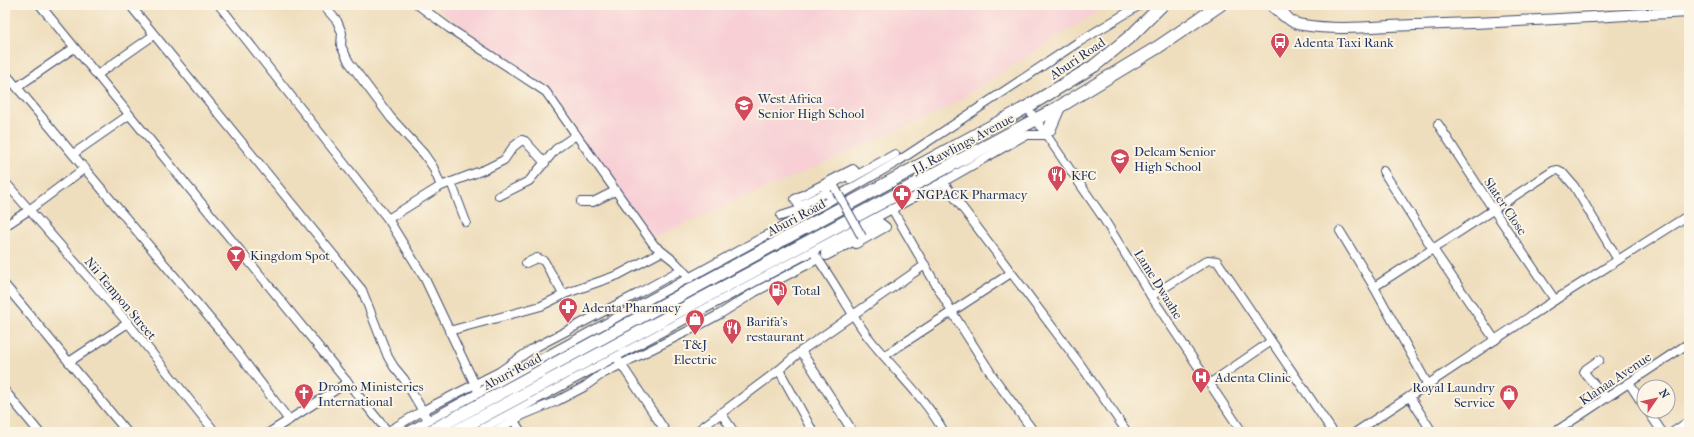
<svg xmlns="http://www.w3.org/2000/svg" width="1694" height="437" viewBox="0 0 1694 437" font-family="'IM FELL French Canon',serif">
	<rect width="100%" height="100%" fill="#fcf5e5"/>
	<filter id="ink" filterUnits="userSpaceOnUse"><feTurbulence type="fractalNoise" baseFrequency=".025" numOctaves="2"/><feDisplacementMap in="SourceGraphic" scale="8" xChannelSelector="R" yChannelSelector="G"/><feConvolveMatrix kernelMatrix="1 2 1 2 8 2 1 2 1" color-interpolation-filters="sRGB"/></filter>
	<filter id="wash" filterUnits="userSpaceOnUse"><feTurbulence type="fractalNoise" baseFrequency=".012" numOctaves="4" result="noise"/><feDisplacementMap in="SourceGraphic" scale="16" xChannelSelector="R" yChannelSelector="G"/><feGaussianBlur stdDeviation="0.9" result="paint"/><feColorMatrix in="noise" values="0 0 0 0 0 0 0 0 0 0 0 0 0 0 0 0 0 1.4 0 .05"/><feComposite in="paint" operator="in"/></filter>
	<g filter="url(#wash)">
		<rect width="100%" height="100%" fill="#efdebd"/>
		<polygon fill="#f7cfd5" points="432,5 1108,5 938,113 649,240 546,86"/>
	</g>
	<g filter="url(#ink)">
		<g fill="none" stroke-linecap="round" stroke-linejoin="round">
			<g stroke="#3b496c" stroke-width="10">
				<g id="minor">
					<polyline points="40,5 388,432"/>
					<polyline points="130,5 362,290 388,357 394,367 404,379 428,420"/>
					<polyline points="219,5 388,219 425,279 479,393"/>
					<polyline points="323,5 337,21 342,33 341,46 349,62 391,118 424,154 433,167 441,186"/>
					<polyline points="418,5 449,28 546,92 654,245 674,261 690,278"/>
					<polyline points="5,73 231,344 289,420"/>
					<polyline points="97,75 154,35"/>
					<polyline points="17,87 74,48"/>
					<polyline points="1027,107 1102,216 1151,296 1242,432"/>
					<polyline points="1438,124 1493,209 1555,300"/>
					<polyline points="73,154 129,115"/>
					<polyline points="1383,171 1433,249 1495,340"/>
					<polyline points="850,179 895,154"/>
					<polyline points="5,182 128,323 215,432"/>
					<polyline points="451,182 466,222"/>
					<polyline points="943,182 1080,364 1127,432"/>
					<polyline points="499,196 529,181 556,149 576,135"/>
					<polyline points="831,200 825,188 855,171 853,169 795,199 799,206 835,188"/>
					<polyline points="581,202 593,202 615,191"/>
					<polyline points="892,209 952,312 994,378 1034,432"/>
					<polyline points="781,216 806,208"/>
					<polyline points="388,219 441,186 486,169 504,160 513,147 522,140 525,141 545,163"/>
					<polyline points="5,226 29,210 85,168"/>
					<polyline points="1340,231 1374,287 1428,385"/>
					<path d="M847,233L856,244L886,227L881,223C863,234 844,243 825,253L826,256L862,237"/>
					<path d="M815,255C834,281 849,311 868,337C893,369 924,396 944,432"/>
					<polyline points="526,263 537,258 544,261 563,294"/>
					<polyline points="5,285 127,432"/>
					<polyline points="1374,287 1553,171 1558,170 1562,172 1574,186 1618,260"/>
					<polyline points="1151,296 1208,260 1217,261 1333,432"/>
					<polyline points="449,331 541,306 567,293 618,275 661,252"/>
					<polyline points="801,351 853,432"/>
					<polyline points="884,356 1011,273"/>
					<path d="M1599,360L1586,369L1584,372C1591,382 1599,388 1606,398"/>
					<polyline points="619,361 666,432"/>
					<polyline points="69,362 128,323"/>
					<polyline points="779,370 813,432"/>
					<polyline points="1629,383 1644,406"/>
					<polyline points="1209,384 1270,342"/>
					<polyline points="5,391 39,432"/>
					<polyline points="1410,397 1432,432"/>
					<polyline points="1648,411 1662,432"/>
					<polyline points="721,413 734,432"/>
					<polyline points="511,416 521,432"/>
					<polyline points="270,432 348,382"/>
					<polyline points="387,432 422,411 499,372 532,349 639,293 682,269"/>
					<polyline points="407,432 831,200 897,162 1077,43 1140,5"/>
					<polyline points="476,432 777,270 943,182 1022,137 1028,135 1045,135"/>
					<polyline points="493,432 523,415 557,401 584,387 602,374 696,327 720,314 755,292 818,259"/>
					<polyline points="696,432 779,370 801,351 925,265"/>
					<polyline points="1356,432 1555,300 1689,215"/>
					<polyline points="1555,432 1689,343"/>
					<polyline points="1673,432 1689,421"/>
				</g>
			</g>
			<g stroke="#3b496c" stroke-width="12">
				<path id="major" d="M1281,10C1286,18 1293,24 1303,25C1339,31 1378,26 1414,25C1506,23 1597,16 1689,12"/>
			</g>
			<g stroke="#3b496c" stroke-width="14">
				<g id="highway">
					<polyline points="1272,5 1285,16"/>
					<polyline points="1049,130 1059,107"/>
					<polyline points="429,432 1027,107 1094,66 1132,35 1162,5"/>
					<polyline points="454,432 1059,107 1158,47 1220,5"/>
				</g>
			</g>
			<use href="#minor" stroke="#fff" stroke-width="8"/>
			<use href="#major" stroke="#fff" stroke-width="10"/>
			<use href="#highway" stroke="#fff" stroke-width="12"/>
			<g stroke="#3b496c" stroke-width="10" stroke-linecap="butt">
				<polyline id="minor-bridge" points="835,188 862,237"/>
			</g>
			<use href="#minor-bridge" stroke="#fff" stroke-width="8"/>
		</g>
	</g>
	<defs>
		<g id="bus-pin" transform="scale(1)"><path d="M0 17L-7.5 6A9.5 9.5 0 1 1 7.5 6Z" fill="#d1495b" stroke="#fcf5e5"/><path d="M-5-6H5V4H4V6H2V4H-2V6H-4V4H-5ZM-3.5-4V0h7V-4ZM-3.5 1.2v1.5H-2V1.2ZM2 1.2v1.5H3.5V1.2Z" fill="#fff"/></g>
		<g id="school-pin" transform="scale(1)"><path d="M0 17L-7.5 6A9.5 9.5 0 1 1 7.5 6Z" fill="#d1495b" stroke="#fcf5e5"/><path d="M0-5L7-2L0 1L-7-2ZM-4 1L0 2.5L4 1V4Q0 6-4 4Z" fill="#fff"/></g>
		<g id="restaurant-pin" transform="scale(1)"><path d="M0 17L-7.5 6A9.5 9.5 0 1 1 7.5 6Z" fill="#d1495b" stroke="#fcf5e5"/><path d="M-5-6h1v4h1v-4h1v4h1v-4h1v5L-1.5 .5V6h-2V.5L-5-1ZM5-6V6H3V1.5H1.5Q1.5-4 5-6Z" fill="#fff"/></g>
		<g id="pharmacy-pin" transform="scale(1)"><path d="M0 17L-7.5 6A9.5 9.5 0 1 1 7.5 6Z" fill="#d1495b" stroke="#fcf5e5"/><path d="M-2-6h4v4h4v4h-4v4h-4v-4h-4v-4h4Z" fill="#fff"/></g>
		<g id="bar-pin" transform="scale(1)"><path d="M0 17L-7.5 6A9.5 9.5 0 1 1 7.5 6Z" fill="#d1495b" stroke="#fcf5e5"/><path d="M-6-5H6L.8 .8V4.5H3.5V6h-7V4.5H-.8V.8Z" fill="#fff"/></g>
		<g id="fuel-pin" transform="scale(1)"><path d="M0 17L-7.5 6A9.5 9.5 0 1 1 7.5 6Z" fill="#d1495b" stroke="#fcf5e5"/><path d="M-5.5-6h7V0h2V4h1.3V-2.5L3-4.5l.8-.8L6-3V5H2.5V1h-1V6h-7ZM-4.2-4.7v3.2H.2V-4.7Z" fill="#fff"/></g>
		<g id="shop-pin" transform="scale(1)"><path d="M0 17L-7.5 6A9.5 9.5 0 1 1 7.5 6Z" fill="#d1495b" stroke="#fcf5e5"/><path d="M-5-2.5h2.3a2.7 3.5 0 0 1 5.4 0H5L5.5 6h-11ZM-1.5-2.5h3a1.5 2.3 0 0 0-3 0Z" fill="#fff"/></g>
		<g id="hospital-pin" transform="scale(1)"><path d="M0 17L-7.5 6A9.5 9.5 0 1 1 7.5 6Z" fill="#d1495b" stroke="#fcf5e5"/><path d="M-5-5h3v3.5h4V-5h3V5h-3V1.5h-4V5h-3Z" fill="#fff"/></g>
		<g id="church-pin" transform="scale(1)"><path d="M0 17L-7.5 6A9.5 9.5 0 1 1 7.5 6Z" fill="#d1495b" stroke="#fcf5e5"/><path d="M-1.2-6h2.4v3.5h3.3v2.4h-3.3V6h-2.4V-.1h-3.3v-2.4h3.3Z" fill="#fff"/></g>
	</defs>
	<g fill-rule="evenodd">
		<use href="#bus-pin" x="1280" y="42"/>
		<use href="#school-pin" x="744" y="105"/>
		<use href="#school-pin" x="1120" y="158"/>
		<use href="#restaurant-pin" x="1057" y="175"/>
		<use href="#pharmacy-pin" x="902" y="194"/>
		<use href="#bar-pin" x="236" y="255"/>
		<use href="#fuel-pin" x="778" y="290"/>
		<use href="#pharmacy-pin" x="568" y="307"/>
		<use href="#shop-pin" x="695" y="319"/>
		<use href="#restaurant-pin" x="732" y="328"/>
		<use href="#hospital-pin" x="1201" y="377"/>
		<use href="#church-pin" x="304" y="393"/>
		<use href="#shop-pin" x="1509" y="394"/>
	</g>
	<g text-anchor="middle" stroke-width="4" stroke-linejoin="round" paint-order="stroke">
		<g font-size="13" fill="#1b2f5e" stroke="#fcf5e5" text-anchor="start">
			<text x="1294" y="47">Adenta Taxi Rank</text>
			<text x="758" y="103">West Africa<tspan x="758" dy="15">Senior High School</tspan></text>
			<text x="1134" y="156">Delcam Senior<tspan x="1134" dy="15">High School</tspan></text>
			<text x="1071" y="180">KFC</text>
			<text x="916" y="199">NGPACK Pharmacy</text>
			<text x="250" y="260">Kingdom Spot</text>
			<text x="792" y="295">Total</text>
			<text x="582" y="312">Adenta Pharmacy</text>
			<text x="746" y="326">Barifa's<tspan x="746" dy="15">restaurant</tspan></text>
			<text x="695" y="349" text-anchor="middle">T&amp;J<tspan x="695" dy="15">Electric</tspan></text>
			<text x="1215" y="382">Adenta Clinic</text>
			<text x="318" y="391">Dromo Ministeries<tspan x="318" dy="15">International</tspan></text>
			<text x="1495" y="392" text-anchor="end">Royal Laundry<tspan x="1495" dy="15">Service</tspan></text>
		</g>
		<g font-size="13" fill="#1b2f5e" stroke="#fcf5e5">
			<text transform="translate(1077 58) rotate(-34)" y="5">Aburi Road</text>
			<text transform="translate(963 143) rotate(-28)" y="5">J.J. Rawlings Avenue</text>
			<text transform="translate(1506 206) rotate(56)" y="5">Slater Close</text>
			<text transform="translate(796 217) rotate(-28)" y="5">Aburi Road</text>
			<text transform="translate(1159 284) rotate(58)" y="5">Lame Dwaahe</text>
			<text transform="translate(121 298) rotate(50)" y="5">Nii Tempon Street</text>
			<text transform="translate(512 371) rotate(-28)" y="5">Aburi Road</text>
			<text transform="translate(1615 378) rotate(-34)" y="5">Klanaa Avenue</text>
		</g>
	</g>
	<rect width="1694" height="437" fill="none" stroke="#fcf5e5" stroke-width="20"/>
	<g transform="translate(1656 399) rotate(56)"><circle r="19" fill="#fcf5e5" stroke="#a2a6af"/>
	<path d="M0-3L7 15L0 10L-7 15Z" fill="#d1495b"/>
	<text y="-6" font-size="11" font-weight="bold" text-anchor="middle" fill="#1b2f5e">N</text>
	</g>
</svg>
